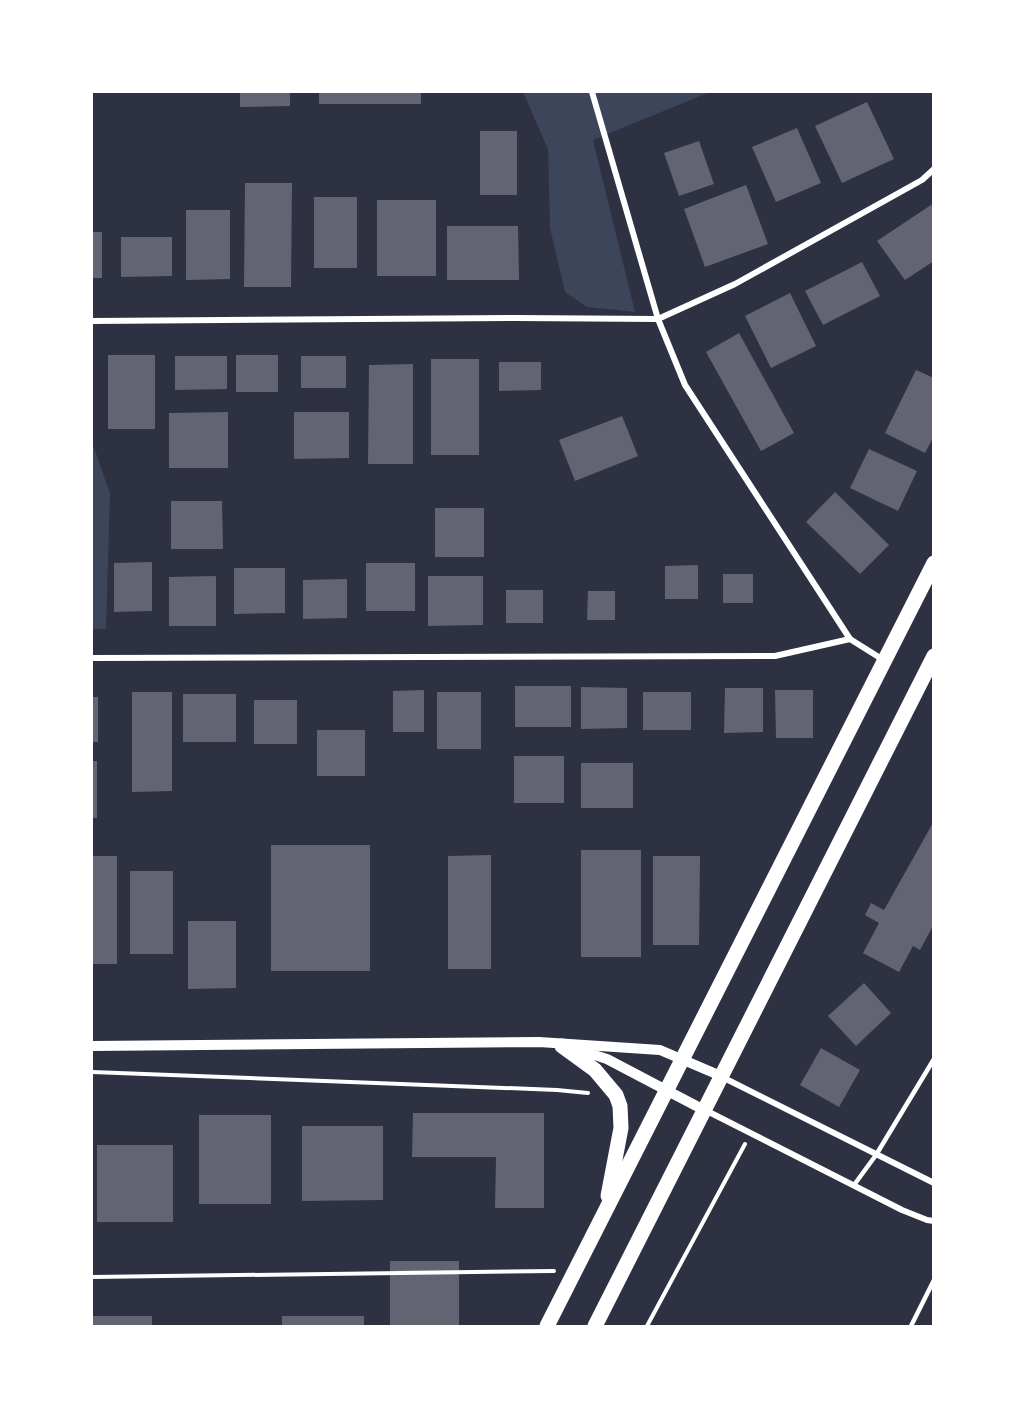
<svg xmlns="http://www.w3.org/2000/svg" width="1025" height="1418" viewBox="0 0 1025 1418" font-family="Quicksand,sans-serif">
	<rect width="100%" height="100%" fill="#2d3142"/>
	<g fill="#3c4559">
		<polygon points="523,92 710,92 593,140 635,312 587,307 565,292 550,228 548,149"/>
		<polygon points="92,442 110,493 106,629 92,629"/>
	</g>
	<g fill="#626471">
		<polygon points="240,92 290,92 290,106 240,107"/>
		<rect x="319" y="92" width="102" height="12"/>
		<polygon points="867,102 894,159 842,183 815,126"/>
		<polygon points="797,128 821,183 776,202 752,147"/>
		<rect x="480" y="131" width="37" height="64"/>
		<polygon points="699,141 714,184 679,196 664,153"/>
		<polygon points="245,183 292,183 291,287 244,287"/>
		<polygon points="746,185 768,244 705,267 684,209"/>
		<rect x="314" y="197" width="43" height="71"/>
		<rect x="377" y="200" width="59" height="76"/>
		<polygon points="934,203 934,261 905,280 877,241"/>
		<polygon points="186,210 230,210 230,279 186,280"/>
		<polygon points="447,226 518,226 519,280 447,280"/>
		<rect x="92" y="232" width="10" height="46"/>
		<polygon points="121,237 172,237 172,276 121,277"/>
		<polygon points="862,262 880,296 823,325 805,291"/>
		<polygon points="790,293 816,346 771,368 745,316"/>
		<polygon points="739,333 794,433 761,451 706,352"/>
		<rect x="108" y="355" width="47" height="74"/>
		<rect x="236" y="355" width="42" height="37"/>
		<polygon points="175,356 227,356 227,389 175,390"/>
		<rect x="301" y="356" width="45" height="32"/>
		<rect x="431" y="359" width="48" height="96"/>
		<polygon points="499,362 541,362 541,390 499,391"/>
		<polygon points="413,364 413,464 368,464 369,365"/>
		<polygon points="916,370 934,378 934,436 925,453 885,433"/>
		<polygon points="228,412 228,468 169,468 169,413"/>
		<polygon points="294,412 349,412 349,458 294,459"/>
		<polygon points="622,416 638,456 575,481 559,440"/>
		<polygon points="869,449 917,471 898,511 850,488"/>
		<polygon points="835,492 889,545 860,574 806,522"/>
		<polygon points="171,501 222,501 223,549 171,549"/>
		<rect x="435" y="508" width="49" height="49"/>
		<polygon points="152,562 152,611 114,612 114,563"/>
		<rect x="366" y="563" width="49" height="48"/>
		<polygon points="698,565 698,599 665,599 665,566"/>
		<polygon points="234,568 285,568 285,613 234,614"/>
		<rect x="723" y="574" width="30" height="29"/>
		<polygon points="216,576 216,626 169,626 169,577"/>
		<polygon points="428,576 483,576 483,625 428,626"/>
		<polygon points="347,579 347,618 303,619 303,580"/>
		<rect x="506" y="590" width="37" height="33"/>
		<polygon points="588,591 615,591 615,620 587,620"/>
		<rect x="515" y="686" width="56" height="41"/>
		<polygon points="581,687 627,688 627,728 581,729"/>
		<polygon points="725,688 763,688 763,732 724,733"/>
		<polygon points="424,690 424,732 393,732 393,691"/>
		<polygon points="775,690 813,690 813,738 776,738"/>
		<polygon points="132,692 172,692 172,791 132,792"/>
		<rect x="437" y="692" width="44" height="57"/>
		<rect x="643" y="692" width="48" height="38"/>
		<rect x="183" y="694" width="53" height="48"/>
		<rect x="92" y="697" width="6" height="45"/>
		<rect x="254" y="700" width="43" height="44"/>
		<rect x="317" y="730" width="48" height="46"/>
		<rect x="514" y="756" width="50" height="47"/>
		<rect x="92" y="761" width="5" height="57"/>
		<rect x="581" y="763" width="52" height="45"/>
		<polygon points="934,821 934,924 920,950 913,946 899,972 863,953 879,923 865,915 871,903 884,910"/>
		<rect x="271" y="845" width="99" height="126"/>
		<rect x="581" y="850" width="60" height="107"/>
		<polygon points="491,855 491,969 448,969 448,856"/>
		<rect x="92" y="856" width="25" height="108"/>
		<polygon points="653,856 700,856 699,945 653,945"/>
		<rect x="130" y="871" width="43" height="83"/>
		<polygon points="188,921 236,921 236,988 188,989"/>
		<polygon points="864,983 891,1013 856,1046 828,1016"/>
		<polygon points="821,1048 860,1070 839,1107 800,1085"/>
		<polygon points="413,1113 544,1113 544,1208 495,1208 496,1157 412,1157"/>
		<rect x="199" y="1115" width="72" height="89"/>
		<polygon points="302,1126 383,1126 383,1200 302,1201"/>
		<rect x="97" y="1145" width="76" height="77"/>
		<rect x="390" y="1261" width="69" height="65"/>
		<rect x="92" y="1316" width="60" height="10"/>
		<rect x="282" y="1316" width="82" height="10"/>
	</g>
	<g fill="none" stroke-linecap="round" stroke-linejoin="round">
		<g stroke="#fff" stroke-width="4">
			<polyline points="92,1072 557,1090 588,1093"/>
			<polyline points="92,1277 554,1271"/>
			<polyline points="647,1326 745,1144"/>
		</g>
		<g stroke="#fff" stroke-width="4.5">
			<polyline points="854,1185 876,1155 934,1059"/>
			<polyline points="911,1326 934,1280"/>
		</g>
		<g stroke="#fff" stroke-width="6">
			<polyline points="592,92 658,319 685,385 850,639 885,661"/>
			<polyline points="92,321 516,318 658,319 735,284 922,180 934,169"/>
			<polyline points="92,658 775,656 850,639"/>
			<polyline points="722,1077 934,1183"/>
			<polyline points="705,1110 902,1210 927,1220 934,1221"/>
		</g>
		<g stroke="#fff" stroke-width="10">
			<polyline points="92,1046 539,1042 660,1050 721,1076"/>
			<polyline points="572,1048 607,1059 704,1110"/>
		</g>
		<g stroke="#fff" stroke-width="15">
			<polyline points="562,1046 595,1070 616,1095 620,1106 621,1128 608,1196"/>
			<polyline points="547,1326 934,563"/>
			<polyline points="595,1326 934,656"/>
		</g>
	</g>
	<rect width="1025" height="1418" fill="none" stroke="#ffffff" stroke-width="186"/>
</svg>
